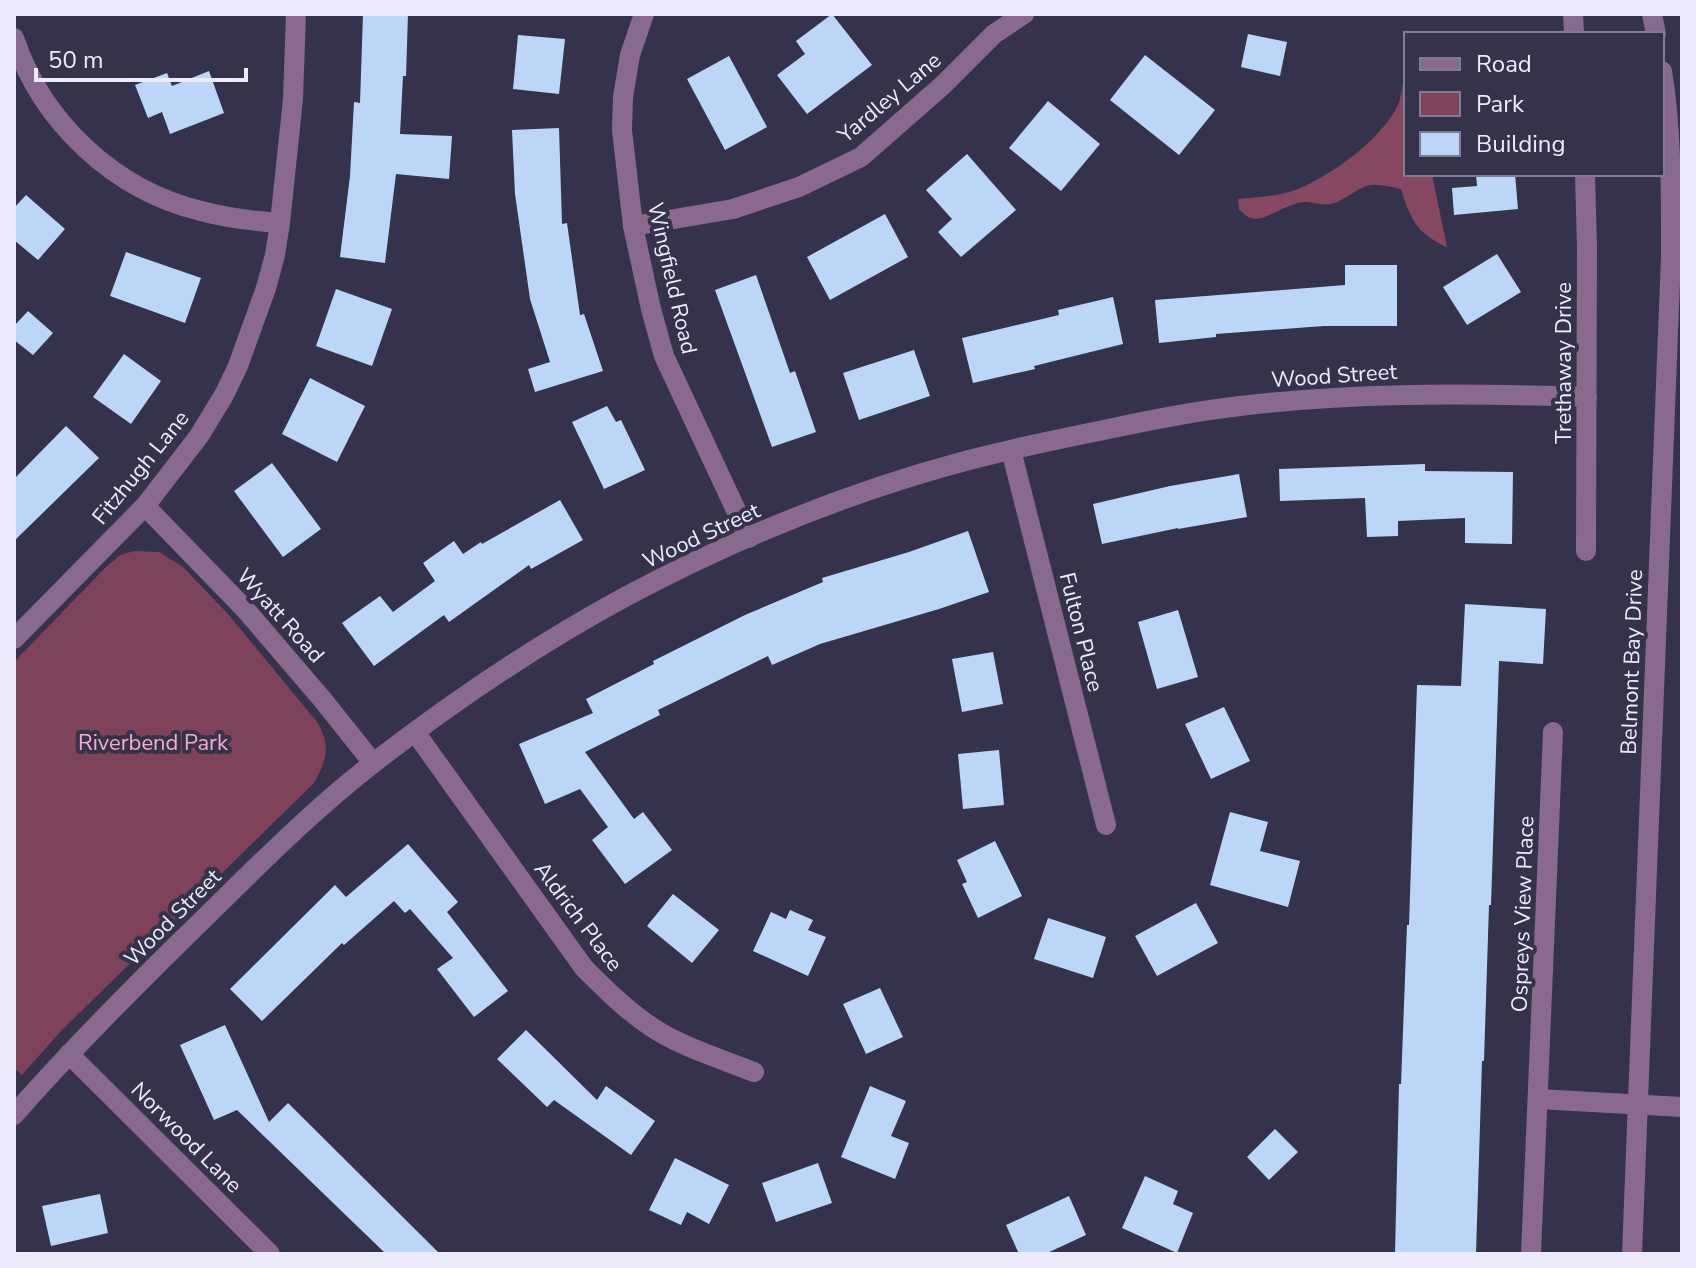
<svg xmlns="http://www.w3.org/2000/svg" width="1696" height="1268" viewBox="0 0 1696 1268" font-family="'Nunito Sans',sans-serif">
	<rect width="100%" height="100%" fill="#35334c"/>
	<path fill="#7e435a" d="M134,551L159,552L183,567L228,614L317,722C331,746 327,759 314,783L60,1032L22,1075L14,1068V662L105,568L120,555Z"/>
	<path fill="#864760" d="M1406,62V174H1432L1447,247C1416,233 1411,220 1401,189C1391,187 1381,184 1370,185C1357,188 1345,200 1331,204C1323,206 1315,202 1306,202C1286,202 1263,225 1248,217C1245,215 1242,212 1239,209L1238,199C1260,197 1285,196 1305,186C1338,170 1376,142 1395,111C1403,98 1403,77 1406,62Z"/>
	<g fill="#bbd6f7">
		<polygon points="363,14 408,14 406,76 403,76 400,134 452,136 449,179 396,174 385,263 340,257 350,176 354,102 360,103"/>
		<polygon points="832,14 872,65 807,114 777,75 805,54 796,41"/>
		<polygon points="1248,34 1287,42 1280,76 1241,67"/>
		<polygon points="518,35 565,39 559,94 513,89"/>
		<polygon points="1145,55 1215,110 1179,155 1110,100"/>
		<polygon points="729,56 767,127 725,150 687,79"/>
		<polygon points="209,71 224,113 170,134 162,112 148,118 135,85 167,73 172,86"/>
		<polygon points="1048,101 1100,144 1061,191 1009,148"/>
		<polygon points="559,128 562,224 567,223 580,315 584,314 603,371 535,392 528,369 550,362 530,299 515,194 512,130"/>
		<polygon points="967,154 1016,210 961,257 938,232 952,219 926,190"/>
		<polygon points="1476,174 1515,174 1518,209 1454,215 1452,188 1477,186"/>
		<polygon points="26,195 65,229 38,260 14,240 14,208"/>
		<polygon points="885,214 908,257 830,300 807,257"/>
		<polygon points="126,252 201,278 185,323 110,296"/>
		<polygon points="1497,254 1521,292 1467,325 1443,287"/>
		<polygon points="1345,265 1397,265 1397,326 1324,326 1216,334 1216,337 1159,343 1155,300 1345,285"/>
		<polygon points="756,275 790,373 795,371 816,432 772,447 715,290"/>
		<polygon points="336,289 392,309 372,366 316,346"/>
		<polygon points="1113,297 1123,344 1034,366 1035,369 973,383 962,338 1059,315 1058,310"/>
		<polygon points="28,311 53,333 33,355 14,340 14,326"/>
		<polygon points="914,350 930,396 859,420 843,373"/>
		<polygon points="124,354 161,381 131,424 93,397"/>
		<polygon points="310,378 365,406 337,462 282,434"/>
		<polygon points="607,406 616,422 621,420 645,470 604,489 572,422"/>
		<polygon points="66,426 99,458 14,541 14,479"/>
		<polygon points="272,463 321,529 283,557 234,491"/>
		<polygon points="1425,464 1425,471 1513,472 1512,544 1465,543 1465,518 1398,521 1398,536 1367,537 1365,498 1280,501 1279,469"/>
		<polygon points="1239,474 1247,517 1178,529 1178,528 1102,544 1093,504 1170,486"/>
		<polygon points="560,500 583,540 531,569 529,565 449,622 444,615 374,666 342,623 380,596 393,612 435,581 423,563 454,541 463,554 481,542 482,544"/>
		<polygon points="968,531 989,592 939,609 820,644 772,665 768,656 658,710 660,715 585,752 634,819 643,812 672,850 625,884 592,840 608,827 580,789 545,804 519,744 593,713 586,699 654,664 653,661 745,615 823,582 822,578 909,552"/>
		<polygon points="1465,604 1546,609 1543,664 1499,661 1491,905 1489,905 1484,1061 1482,1061 1476,1254 1395,1254 1399,1084 1401,1084 1407,925 1409,925 1417,685 1461,686"/>
		<polygon points="1178,610 1198,677 1157,689 1138,622"/>
		<polygon points="993,652 1003,704 962,712 952,659"/>
		<polygon points="1224,707 1250,761 1211,779 1185,724"/>
		<polygon points="999,750 1004,805 963,809 958,754"/>
		<polygon points="1230,812 1268,822 1260,851 1300,861 1288,907 1210,885"/>
		<polygon points="995,841 1022,896 978,918 962,884 967,882 957,860"/>
		<polygon points="408,844 458,902 447,912 508,991 474,1017 437,969 453,958 410,909 405,913 394,901 344,945 342,943 262,1021 230,989 335,885 346,897"/>
		<polygon points="673,894 719,930 692,963 647,926"/>
		<polygon points="1196,903 1218,943 1157,976 1135,936"/>
		<polygon points="790,910 813,920 808,930 826,937 808,976 753,951 771,912 786,919"/>
		<polygon points="1048,918 1106,937 1093,978 1034,959"/>
		<polygon points="880,988 903,1037 866,1054 843,1004"/>
		<polygon points="225,1025 269,1122 288,1103 440,1254 386,1254 237,1110 214,1120 180,1045"/>
		<polygon points="526,1030 597,1100 606,1086 655,1121 631,1155 554,1100 547,1107 497,1059"/>
		<polygon points="870,1086 906,1101 891,1136 909,1143 895,1179 841,1157"/>
		<polygon points="1275,1129 1298,1152 1269,1180 1247,1157"/>
		<polygon points="675,1158 729,1185 709,1224 687,1212 681,1225 649,1210"/>
		<polygon points="818,1163 832,1203 776,1222 762,1183"/>
		<polygon points="1145,1176 1178,1191 1173,1204 1193,1213 1177,1253 1122,1228"/>
		<polygon points="100,1194 108,1233 51,1246 42,1206"/>
		<polygon points="1069,1196 1086,1235 1045,1254 1019,1254 1006,1225"/>
	</g>
	<g fill="none" stroke-linecap="round" stroke-linejoin="round">
		<g stroke="#89698e" stroke-width="20">
			<polyline points="644,14 630,55 623,97 622,130 633,226 651,309 664,356 749,538"/>
			<polyline points="1573,14 1574,34"/>
			<polyline points="1652,14 1656,34"/>
			<path d="M14,38C42,122 114,190 201,211C227,218 253,221 280,223"/>
			<polyline points="1585,174 1587,248 1586,551"/>
			<polyline points="633,226 733,209 799,187 861,157 943,85 994,34 1024,14"/>
			<polyline points="1011,450 1106,825"/>
			<polyline points="145,506 244,608 322,699 373,763"/>
			<polyline points="14,639 145,506 199,436 224,395 238,366 266,288 275,255 280,223 293,99 296,14"/>
			<path d="M415,732L584,968C605,989 625,1009 650,1026C681,1047 719,1058 754,1072"/>
			<polyline points="69,1054 270,1254"/>
			<polyline points="1538,1099 1682,1107"/>
			<path d="M14,1115C67,1054 125,996 183,939C246,878 307,814 376,761C454,701 538,644 625,597C732,540 851,491 969,460C1007,450 1045,442 1084,434C1128,425 1172,415 1217,409C1340,392 1463,393 1587,397"/>
			<polyline points="1531,1254 1553,732"/>
			<path d="M1632,1254L1671,256C1671,195 1672,132 1662,71"/>
		</g>
	</g>
	<g text-anchor="middle" stroke-width="8" stroke-linejoin="round" paint-order="stroke">
		<g font-size="22" fill="#ecebfb" stroke="#35334c">
			<text transform="translate(889 97) rotate(-40)" y="8">Yardley Lane</text>
			<text transform="translate(673 278) rotate(77)" y="8">Wingfield Road</text>
			<text transform="translate(1563 363) rotate(-90)" y="8">Trethaway Drive</text>
			<text transform="translate(1334 375) rotate(-4)" y="8">Wood Street</text>
			<text transform="translate(140 467) rotate(-51)" y="8">Fitzhugh Lane</text>
			<text transform="translate(701 535) rotate(-25)" y="8">Wood Street</text>
			<text transform="translate(281 615) rotate(48)" y="8">Wyatt Road</text>
			<text transform="translate(1082 632) rotate(76)" y="8">Fulton Place</text>
			<text transform="translate(1631 662) rotate(-88)" y="8">Belmont Bay Drive</text>
			<text transform="translate(1522 914) rotate(-88)" y="8">Ospreys View Place</text>
			<text transform="translate(579 916) rotate(53)" y="8">Aldrich Place</text>
			<text transform="translate(172 917) rotate(-45)" y="8">Wood Street</text>
			<text transform="translate(187 1137) rotate(45)" y="8">Norwood Lane</text>
		</g>
		<g font-size="22" fill="#f7abc6" stroke="#35334c">
			<text x="153" y="750">Riverbend Park</text>
		</g>
	</g>
	<rect width="1696" height="1268" fill="none" stroke="#ecebfb" stroke-width="32"/>
	<rect x="1404" y="32" width="260" height="144" fill="#35334c" stroke="#7e7d92" stroke-width="2"/>
	<rect x="1420" y="58" width="40" height="12" fill="#89698e" stroke="#7e7d92" stroke-width="2"/>
	<text x="1476" y="72" font-size="24" fill="#ecebfb">Road</text>
	<rect x="1420" y="92" width="40" height="24" fill="#7e435a" stroke="#7e7d92" stroke-width="2"/>
	<text x="1476" y="112" font-size="24" fill="#ecebfb">Park</text>
	<rect x="1420" y="132" width="40" height="24" fill="#bbd6f7" stroke="#7e7d92" stroke-width="2"/>
	<text x="1476" y="152" font-size="24" fill="#ecebfb">Building</text>
	<path d="M36 68v12h210v-12" fill="none" stroke="#ecebfb" stroke-width="4"/>
	<text x="48" y="68" font-size="24" fill="#ecebfb" stroke="#35334c" stroke-width="6" paint-order="stroke">50 m</text>
</svg>
